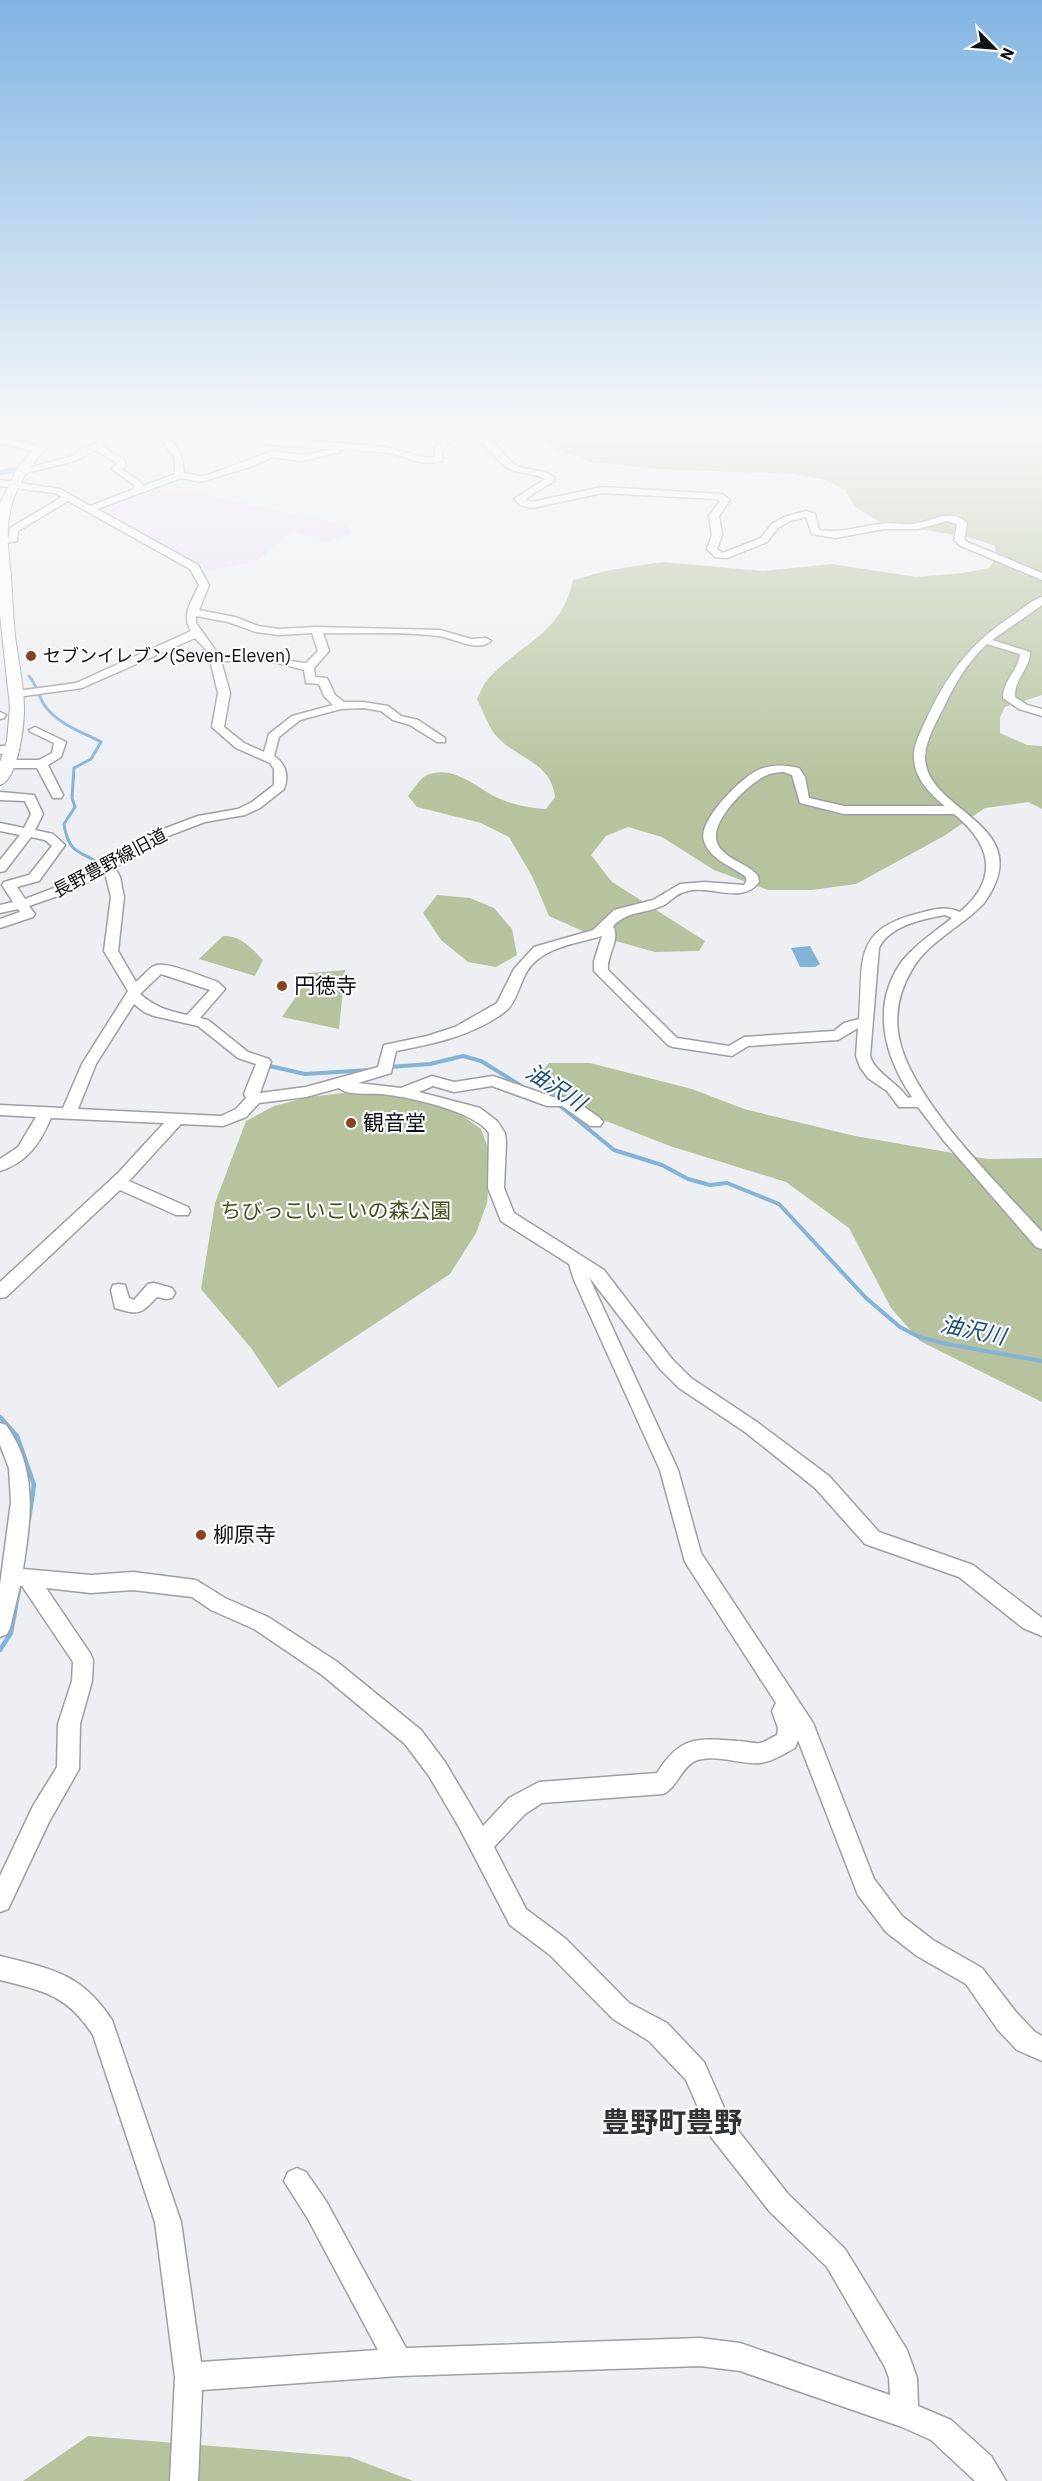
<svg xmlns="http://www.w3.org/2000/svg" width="1042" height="2481" viewBox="0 0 1042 2481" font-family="'IBM Plex Sans','Noto Sans JP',sans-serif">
	<rect width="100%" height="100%" fill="#edeff2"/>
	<polygon fill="#eddff3" points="144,490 188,491 348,526 352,533 325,542 293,531 255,562 210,570 97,507"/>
	<g fill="#b7c39e">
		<path d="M535,434H1042V695L1005,707L1000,717V733L1027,745L1042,746V809L1028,802L985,808L944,836L856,884L812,890H768L714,870L662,837L628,827L606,836L591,855L612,882L705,941L699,951L655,952L587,933L549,916L532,876L509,837L481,823L417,807L408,796C413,790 420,778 427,775C451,765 473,784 492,795C509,804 527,808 546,809L555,797C551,762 518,759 497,737C489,728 483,711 477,699C480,693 483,685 488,679C521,643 562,634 573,580L610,570L662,562L763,571L832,564L916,577L963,573L989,568L996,558L995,546L971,538L880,522L855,507L845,490L825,480L794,474L658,469L591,462L556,449Z"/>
		<polygon points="437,895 470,898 494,908 512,929 517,955 496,967 468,962 441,940 423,913"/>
		<path d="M223,936C242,936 250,947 263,960L255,976L199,959Z"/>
		<polygon points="345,970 339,1029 282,1017 301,989 308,973"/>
		<polygon points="549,1063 590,1063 692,1089 744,1109 855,1136 987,1159 1042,1158 1042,1402 920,1341 891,1308 849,1228 786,1182 670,1146 552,1100 538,1076"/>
		<polygon points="351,1092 393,1095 438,1103 456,1111 481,1129 491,1156 487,1203 476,1233 450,1274 278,1388 251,1348 201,1289 215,1203 246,1121 274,1106 309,1097"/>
		<polygon points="88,2436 350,2457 413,2481 23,2481"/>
	</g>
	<polygon fill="#84b3d8" points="810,946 820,964 815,967 800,967 791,948"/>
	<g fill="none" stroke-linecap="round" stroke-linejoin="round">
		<polyline stroke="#84b3d8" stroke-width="2" points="34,466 43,464"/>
		<path stroke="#84b3d8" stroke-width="3" d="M29,676C37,685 38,696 45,706C58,724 82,732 101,742L91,759L74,768L72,798L75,807L64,824C68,851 77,852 101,863"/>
		<g stroke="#84b3d8" stroke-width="4">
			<polyline points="265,1065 305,1074 370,1070"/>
			<polyline points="389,1067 430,1064 463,1056 481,1061 523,1087 542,1094"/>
			<polyline points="559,1105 614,1150 662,1165 688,1179 710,1185 727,1183 779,1204 866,1298 900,1327 919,1337 947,1344 1042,1361"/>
		</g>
		<g stroke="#84b3d8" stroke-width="4.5">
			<polyline points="0,1417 17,1436 34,1485 29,1519"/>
			<polyline points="0,1650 11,1633 19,1589"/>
		</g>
		<polygon fill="#84b3d8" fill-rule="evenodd" points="13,467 17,468 17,472 0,476 0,470"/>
		<g stroke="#9e9fa2" stroke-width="3">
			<g id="minor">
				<path d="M111,434H122L102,446L124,460L126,465L122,469L141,482L143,486L175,474V458L163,442L150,434C174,434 183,451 184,473L200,476L208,475L272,451L302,455L337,449L341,452L302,461L273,457L253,466L200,482L181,478L97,509L198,565L209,585L199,610L235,617L258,626L279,629L316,627L440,630L471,639L486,638L491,641C477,653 455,638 438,636C401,631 360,634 323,633L329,651L314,668L315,677L327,678L335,695L344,702H363L388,706L401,716L418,720L445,738V742H437L410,725L393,720L381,711L363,708L341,709L300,720L279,737L274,756C286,764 289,776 284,789L260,808L245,815L205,822L150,843L115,868L120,877L124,897L118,951L136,982C142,977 148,969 154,966C165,960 205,978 218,982L225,989L200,1018L208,1020L248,1052L269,1059L271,1062L260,1093L306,1087L378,1067L384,1045L427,1036L455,1027L497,1003L514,969L534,947L593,930L614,910L653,900L680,884L704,882L744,885L746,882V877C732,866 710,860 704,841C697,821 741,778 758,770C772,764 785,765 799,768L805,777L809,798L844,806H945C930,794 914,778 914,757C913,746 920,733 925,722C947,674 970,643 1015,614C1023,608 1032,600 1042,597V605L992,640L1030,652C1030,669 1014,679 1015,697L1027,705L1042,709V716L1019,709L1003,698C1003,680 1018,671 1020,654L987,644C967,662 954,685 943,709C936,722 926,740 925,756C924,813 1041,823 984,903C963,926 929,941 913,968C900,989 894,1012 899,1038C912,1101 998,1183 1042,1232V1249L1036,1247L944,1141L918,1107H899L887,1091L868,1078L860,1067L856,1056L858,1028L838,1040L748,1046L732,1056L673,1047L668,1045L594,971V961L602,936C575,944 541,947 526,973C520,984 516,1002 507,1010C476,1035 433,1044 396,1051L391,1073L358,1083L401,1088L432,1076L454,1082L493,1076L553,1097H570L600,1118L603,1122L600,1126H590L562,1106H547L492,1086L454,1092L433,1086L419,1092L480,1108L497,1121L505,1133L506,1142L504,1188L514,1213L604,1270L672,1359L691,1378L757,1422L829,1476L879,1532L973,1565L1042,1618V1636L1023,1628L959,1577L865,1544L815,1488L745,1432L679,1388L660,1369L589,1277L678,1470L701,1553L813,1723L874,1879L902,1916L933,1940L982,1968L1016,2012L1035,2032L1042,2036V2061L1017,2050L998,2030L966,1984L917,1956L886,1932L858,1895L798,1740L795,1748C785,1753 772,1762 760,1763C741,1765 714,1753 695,1761C681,1768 677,1788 663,1794L542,1803L525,1814L494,1847L526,1909L566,1939L629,2003L667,2023L704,2062L729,2119L788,2194L845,2249L907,2350L917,2378L918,2406L951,2420L991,2456L1006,2481H975L931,2440L902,2427L740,2371L700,2366L399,2376L202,2390L198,2481H170L175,2377L155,2222L93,2035C67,1995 44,1991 0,1980V1956C52,1969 81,1973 112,2020L181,2222L201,2362L378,2350L308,2219L284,2181L288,2172L297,2168L306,2172L326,2201L406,2348L700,2338L740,2343L890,2395L889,2378L885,2367L827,2267L770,2212L711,2137L686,2080L649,2041L613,2019L550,1955L510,1925L459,1827L429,1776L405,1744L322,1675L254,1629L211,1610L192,1597L133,1590L91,1593L46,1588L90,1653L93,1660L92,1681L80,1724L79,1769L49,1822L8,1909L0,1912V1876L33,1806L57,1767L58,1724L72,1681L73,1662L22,1586H20L10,1628L7,1634L0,1637V1585L11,1502L9,1468L0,1445V1423L6,1425C38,1469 31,1518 23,1569L91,1575L133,1572L196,1580L225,1598L268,1617L336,1661L421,1730L445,1762L483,1826L509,1798L539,1782L657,1773C680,1736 697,1738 737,1741C744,1741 753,1744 760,1743C766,1742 772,1737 777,1735L778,1728L772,1711L776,1703L685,1562L660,1470L574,1280L569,1264L501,1221L488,1188L489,1133C475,1111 406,1096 380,1094C368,1093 348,1096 339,1088L306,1097L259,1103L246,1117L223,1126L181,1124L129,1181L188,1207L190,1211L188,1215H176L120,1190L6,1297L0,1298V1282L118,1173L164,1123L51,1118C40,1143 28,1162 0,1171V1159L18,1147L36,1117L0,1115V1105L63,1108L82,1064L128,991L104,951L111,897L105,873L72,891L29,906L35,914L33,917L0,928V919L20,912L18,909L0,913V905L13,902L2,885L4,882L29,875L52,846L45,840L31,837L5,871L0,872V860L20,835L0,831V823L24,828L31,814L25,801L0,800V792L34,795L43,814L35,830L53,834L65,845L39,881L17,887L25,899L62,885L103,864L142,837L198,816L238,809L252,802L274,785V769L270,763L236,748L212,727L218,693L208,652L195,638L82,688L17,697L11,694L17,691L76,683L191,631C181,615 192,601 199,585L190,569L68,501L18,531L17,541L0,544V538L9,537L10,528L62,497L55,493L0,486V480L60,489L90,506L134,489V485L112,469L117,463L95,450L75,461L22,474L18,471L69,457ZM196,616L228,622L256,632L279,635L312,633L318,651L306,663L289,661L271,655H219L196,623ZM221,661H270L304,670L306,683L319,684L324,696L333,705L292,716L269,734L264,752L244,743L224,727L230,693ZM784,772L792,775L800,803L844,814H954C991,844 1000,878 960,912C944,905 932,910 916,914C851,931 864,963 859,1019L844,1023L834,1031L744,1037L729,1046L677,1038L608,970C606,956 621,939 613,926C631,909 644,915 664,905C671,901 676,894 684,892C708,883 742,906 759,882L758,876C748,863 726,860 718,845C706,824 748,784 765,776C771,773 777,772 784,772ZM945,915L952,918C936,931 916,944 903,960C870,1004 884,1056 912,1097L908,1098C896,1081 875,1073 870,1056L879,948C889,926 922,919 945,915ZM161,974L210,990L187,1015C168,1011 155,1007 140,994ZM134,1004L144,1012L154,1016L198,1026L238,1058L256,1064L244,1094L246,1098L236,1109L221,1116L78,1109L96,1064Z"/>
				<path d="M236,434L385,447C398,449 425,460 434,457L435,448C448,433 473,428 491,440C500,446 505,458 514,464C526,472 542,468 554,477V481L525,499L532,502L602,487L722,494L730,500L719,516L722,535L717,549L723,553L761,538L772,524L784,517L806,511L815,514L819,530C841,534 859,526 880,524C891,522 902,525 913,524C932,522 950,507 967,523L964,539L967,542L1042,573V580L961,546L954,540L957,524L947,521L918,529H884L835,538L812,534L806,517L790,521L778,528L767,542L727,558L715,557L707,549L712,535L709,516L720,501L717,499L602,493L532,508L520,505L514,499L545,479C534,472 520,475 508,468C488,455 474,415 442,450V461C417,467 412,457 388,453C353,448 262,451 236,434Z"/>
				<polygon points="0,437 40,447 41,449 37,452 0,443"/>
				<polygon points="0,712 6,715 4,718 0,719"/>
				<polygon points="35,727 66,742 61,757 48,765 63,795 61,798 53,798 37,768 7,768 1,764 7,760 39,760 52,753 54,743 31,732 29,730"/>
				<polygon points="0,746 13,746 19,750 13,754 0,754"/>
				<path d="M154,1283L172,1288L175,1293L172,1298L166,1299L157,1297C140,1315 139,1315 115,1308L111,1290L113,1285L119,1284L125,1285L129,1298L134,1300L148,1284Z"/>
			</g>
		</g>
		<g stroke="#9e9fa2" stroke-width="2">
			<path id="major" d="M46,434H57C38,458 16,480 10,512C5,533 9,555 11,576C12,596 13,616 15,636C18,660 24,685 24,709C24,726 18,780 0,785V762L7,741L10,707L0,615V504L17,469Z"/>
		</g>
		<use href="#minor" fill="#fff" fill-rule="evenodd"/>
		<use href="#major" fill="#fff" fill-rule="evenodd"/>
	</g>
	<linearGradient id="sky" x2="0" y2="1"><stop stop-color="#80b4e2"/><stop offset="0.55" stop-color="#f7f8f9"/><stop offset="1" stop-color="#f7f8f9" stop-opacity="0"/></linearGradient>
	<rect width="1042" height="782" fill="url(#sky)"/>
	<g fill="#88421d" stroke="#fbfcff" stroke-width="2">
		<circle cx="31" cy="656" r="6"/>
		<circle cx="282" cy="986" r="6"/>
		<circle cx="351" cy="1123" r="6"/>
		<circle cx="201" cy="1535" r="6"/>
	</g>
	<g text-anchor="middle" stroke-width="4.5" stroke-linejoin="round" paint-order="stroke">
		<g font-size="18" fill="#101112" stroke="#fbfcff" text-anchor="start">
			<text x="43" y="662">セブンイレブン(Seven-Eleven)</text>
		</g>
		<g font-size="18" fill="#101112" stroke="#fbfcff">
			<text transform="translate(110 863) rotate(-28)" y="6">長野豊野線旧道</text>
		</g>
		<g font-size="21" fill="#101112" stroke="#fbfcff" text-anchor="start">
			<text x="294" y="993">円徳寺</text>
			<text x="363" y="1130">観音堂</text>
			<text x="213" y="1542">柳原寺</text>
		</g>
		<g font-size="21" fill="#445219" stroke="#fbfcff">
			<text x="336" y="1218">ちびっこいこいの森公園</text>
		</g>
		<g font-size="22" font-style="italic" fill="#1a4f74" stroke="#fbfcff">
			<text transform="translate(556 1087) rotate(33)" y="8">油沢川</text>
			<text transform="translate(973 1330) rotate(12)" y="8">油沢川</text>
		</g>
		<g font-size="28" font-weight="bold" fill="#303234" stroke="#fbfcff">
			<text x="672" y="2132">豊野町豊野</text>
		</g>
	</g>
	<g transform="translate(994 48) rotate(115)" stroke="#fbfcff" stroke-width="4.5" paint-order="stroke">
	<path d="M0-4.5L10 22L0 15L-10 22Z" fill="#101112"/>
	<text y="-9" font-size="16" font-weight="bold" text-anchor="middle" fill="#101112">N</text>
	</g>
</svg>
